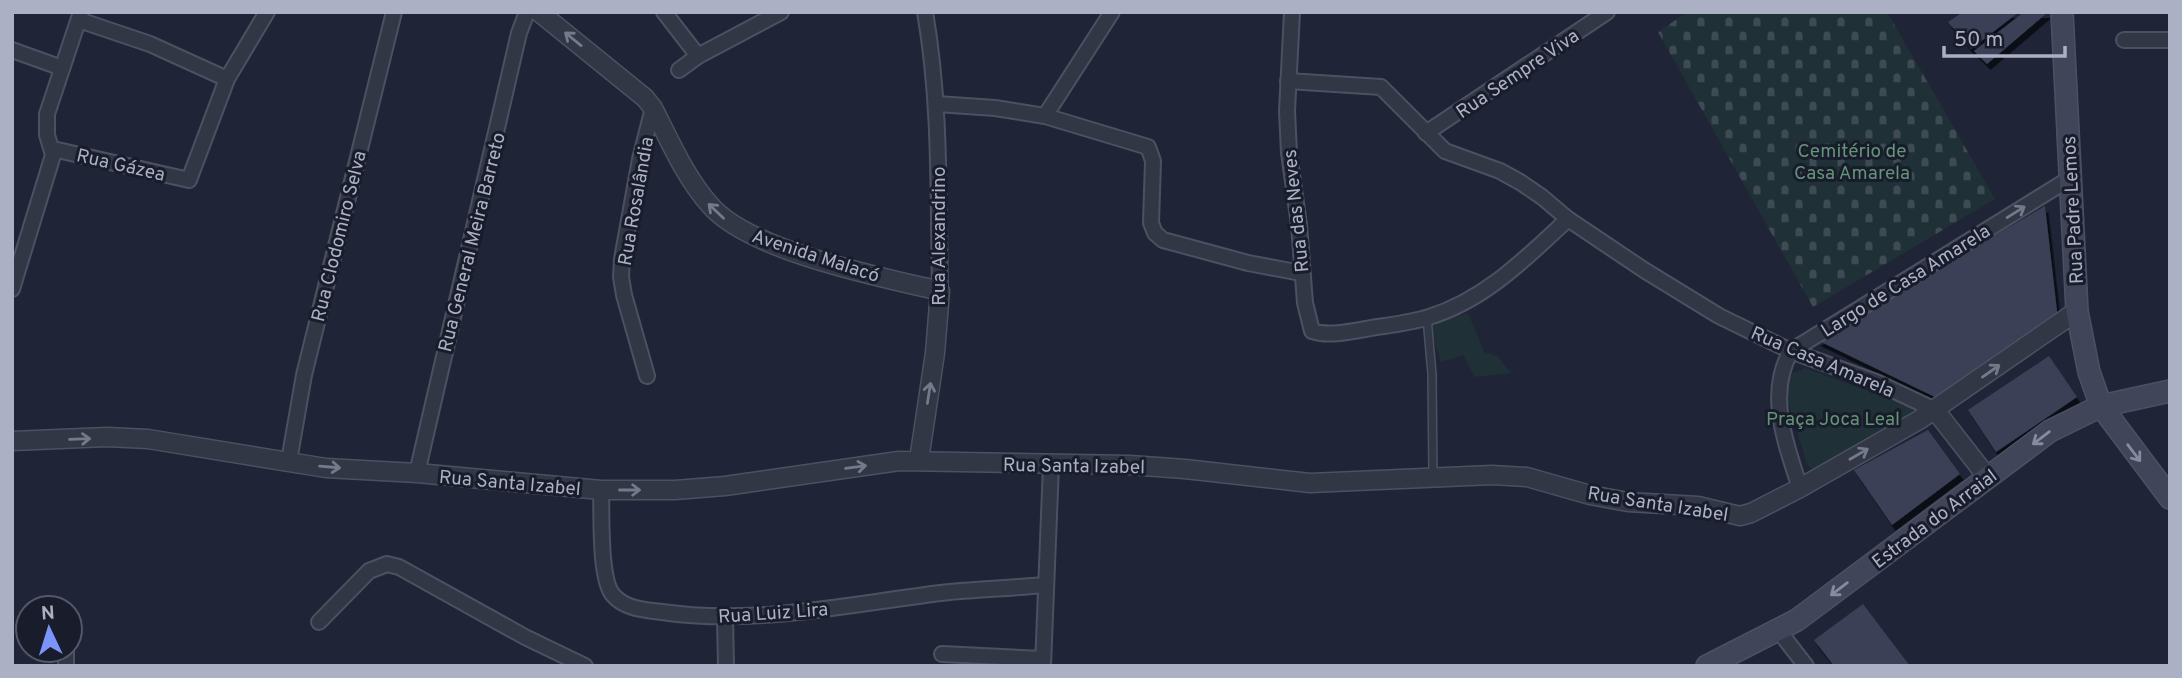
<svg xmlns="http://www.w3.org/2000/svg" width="2182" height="678" viewBox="0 0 2182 678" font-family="Overpass,sans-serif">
	<defs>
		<pattern id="cemetery-stones" width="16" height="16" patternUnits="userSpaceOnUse" patternTransform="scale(1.75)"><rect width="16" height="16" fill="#203037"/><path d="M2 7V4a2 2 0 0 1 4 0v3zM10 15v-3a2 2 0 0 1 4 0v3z" fill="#3e4b52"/></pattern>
		<filter id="shadow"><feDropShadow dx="3.5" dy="6" stdDeviation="0" flood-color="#0009"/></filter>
	</defs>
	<rect width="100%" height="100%" fill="#1f2436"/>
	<g fill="#203037">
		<polygon points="1468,313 1484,352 1497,356 1511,373 1475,377 1463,355 1441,362 1429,323"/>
		<polygon points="1805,368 1908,405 1912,410 1911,413 1817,469 1812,469 1807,464 1785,391 1790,374"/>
	</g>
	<polygon fill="url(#cemetery-stones)" points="1687,12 1887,12 1995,199 1813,307 1658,32"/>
	<g fill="#3a4157" filter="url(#shadow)">
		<polygon points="1963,12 2019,12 1971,49 1948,22"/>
		<polygon points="2024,12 2048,12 1987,64 1974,51"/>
		<polygon points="2045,206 2058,320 1937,398 1817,340"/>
		<polygon points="2049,356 2077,397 1996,452 1968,410"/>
		<polygon points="1928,430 1960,474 1892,525 1854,470"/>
		<polygon points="1863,604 1910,666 1834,666 1814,640"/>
	</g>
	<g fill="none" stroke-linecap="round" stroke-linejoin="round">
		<g stroke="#4c5162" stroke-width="10">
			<polyline id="service" points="1427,318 1432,374 1433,477"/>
		</g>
		<g stroke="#4c5162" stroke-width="18">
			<g id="minor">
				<polyline points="664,12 698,56"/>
				<path d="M925,12C941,104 938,198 940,291"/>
				<path d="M1292,12L1287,111L1289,153L1299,225L1305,303L1312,331C1328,337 1354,331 1371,328C1390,325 1410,323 1429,317C1485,300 1526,258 1568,219"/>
				<polyline points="79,20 150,44 227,79"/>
				<polyline points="2124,40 2170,40"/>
				<polyline points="12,50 62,68"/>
				<polyline points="679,70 698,56 781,12"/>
				<polyline points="1288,81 1381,87 1445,151 1500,171 1520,182 1542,197 1568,219 1644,270 1719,316 1791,351 1876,382 1935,410"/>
				<polyline points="937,104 995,108 1045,116 1148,147 1153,161 1151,223 1155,233 1163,240 1248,263 1301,273"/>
				<polyline points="1045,116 1112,12"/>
				<polyline points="1426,133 1607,12"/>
				<polyline points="53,149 189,180 227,79 267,12"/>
				<polyline points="12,289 53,155 47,135 47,114 81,12"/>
				<polyline points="647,376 624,295 621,277 622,259 640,159 653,108"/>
				<polyline points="289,461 304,375 394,12"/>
				<polyline points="417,473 519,33 527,12"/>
				<path d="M1800,488C1786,444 1766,394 1791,351L2069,179"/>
				<path d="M601,490C602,513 599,579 613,595C625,609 645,610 662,612C757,626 854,603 949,592C980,589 1013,588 1045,585"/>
				<polyline points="725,618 726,666"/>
				<polyline points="319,622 369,571 387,564 399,567 525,637 585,666"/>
				<polyline points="1779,631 1806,666"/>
				<polyline points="942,654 1043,659"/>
				<polyline points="66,666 66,650"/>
				<polyline points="1043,666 1051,465"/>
			</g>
		</g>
		<g stroke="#4c5162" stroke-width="21">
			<g id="tertiary">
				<path d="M539,12L645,98L653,108C670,141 685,177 710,205C749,251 880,277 940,291L935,353L919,460"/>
				<polyline points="1935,410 1988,478"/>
				<polyline points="12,441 107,437 148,439 326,468 417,473 601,490 675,490 725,486 899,461 1130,465 1185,469 1310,483 1492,475 1527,477 1590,495 1628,502 1698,506 1740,516 1751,513 1800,488 1919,420 2077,311"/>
			</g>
		</g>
		<g stroke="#4c5162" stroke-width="24">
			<g id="secondary">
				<polyline points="2062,12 2077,311 2089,372 2101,406 2170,498"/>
				<polyline points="1707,666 1797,620 2050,431 2101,406 2170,391"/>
			</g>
		</g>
		<use href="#service" stroke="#323746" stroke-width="7"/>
		<use href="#minor" stroke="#323746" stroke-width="14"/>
		<use href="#tertiary" stroke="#323746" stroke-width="18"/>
		<use href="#secondary" stroke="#404559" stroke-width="21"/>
	</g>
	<defs><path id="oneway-shaft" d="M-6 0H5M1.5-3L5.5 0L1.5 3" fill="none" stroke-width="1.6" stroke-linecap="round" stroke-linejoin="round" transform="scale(1.75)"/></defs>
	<g stroke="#757a8b">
		<use href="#oneway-shaft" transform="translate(573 39) rotate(-141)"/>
		<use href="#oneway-shaft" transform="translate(716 211) rotate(-136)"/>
		<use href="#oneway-shaft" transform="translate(2016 212) rotate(-32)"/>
		<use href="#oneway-shaft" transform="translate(1991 371) rotate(-35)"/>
		<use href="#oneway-shaft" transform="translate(929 393) rotate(-81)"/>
		<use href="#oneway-shaft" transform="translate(80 439) rotate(-2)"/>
		<use href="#oneway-shaft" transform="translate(1859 454) rotate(-30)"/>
		<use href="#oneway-shaft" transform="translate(330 467) rotate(5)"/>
		<use href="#oneway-shaft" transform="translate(856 467) rotate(-8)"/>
		<use href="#oneway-shaft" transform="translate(630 490)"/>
	</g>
	<g stroke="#868b9f">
		<use href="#oneway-shaft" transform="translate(2041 438) rotate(143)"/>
		<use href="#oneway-shaft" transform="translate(2134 453) rotate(53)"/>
		<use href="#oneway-shaft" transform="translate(1839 589) rotate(143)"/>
	</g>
	<g text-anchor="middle" stroke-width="6" stroke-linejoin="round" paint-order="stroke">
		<g font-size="19" fill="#acb0c4" stroke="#181c2b">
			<text transform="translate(1517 73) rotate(-34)" y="7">Rua Sempre Viva</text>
			<text transform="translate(121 164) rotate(13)" y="7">Rua Gázea</text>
			<text transform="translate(635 201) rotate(-80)" y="7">Rua Rosalândia</text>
			<text transform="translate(2072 210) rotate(-93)" y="7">Rua Padre Lemos</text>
			<text transform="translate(1295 211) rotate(-96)" y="7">Rua das Neves</text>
			<text transform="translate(338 236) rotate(-76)" y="7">Rua Clodomiro Selva</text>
			<text transform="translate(938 236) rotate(-90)" y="7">Rua Alexandrino</text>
			<text transform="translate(471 242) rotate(-76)" y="7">Rua General Meira Barreto</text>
			<text transform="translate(816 255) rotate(18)" y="7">Avenida Malacó</text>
			<text transform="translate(1905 280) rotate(-32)" y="7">Largo de Casa Amarela</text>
			<text transform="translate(1823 361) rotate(23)" y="7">Rua Casa Amarela</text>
			<text transform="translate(1074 465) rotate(1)" y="7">Rua Santa Izabel</text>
			<text transform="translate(510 482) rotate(5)" y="7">Rua Santa Izabel</text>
			<text transform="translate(1658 503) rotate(9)" y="7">Rua Santa Izabel</text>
			<text transform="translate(1934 518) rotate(-37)" y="7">Estrada do Arraial</text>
			<text transform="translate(773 612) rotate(-4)" y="7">Rua Luiz Lira</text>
		</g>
		<g font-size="19" fill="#639477" stroke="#181c2b">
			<text x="1852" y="157">Cemitério de<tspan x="1852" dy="22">Casa Amarela</tspan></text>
			<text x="1833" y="425">Praça Joca Leal</text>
		</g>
	</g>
	<rect width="2182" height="678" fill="none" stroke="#acb0c4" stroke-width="28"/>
	<g transform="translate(49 629) rotate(356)"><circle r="33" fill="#181c2b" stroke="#535768" stroke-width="2"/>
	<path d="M0-5L12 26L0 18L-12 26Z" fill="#7b94f9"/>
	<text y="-10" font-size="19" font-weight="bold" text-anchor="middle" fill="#acb0c4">N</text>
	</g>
	<path d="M1944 46v10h121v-10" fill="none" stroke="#acb0c4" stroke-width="3.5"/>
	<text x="1954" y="46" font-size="21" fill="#acb0c4" stroke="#181c2b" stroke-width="5" paint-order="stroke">50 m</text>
</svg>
